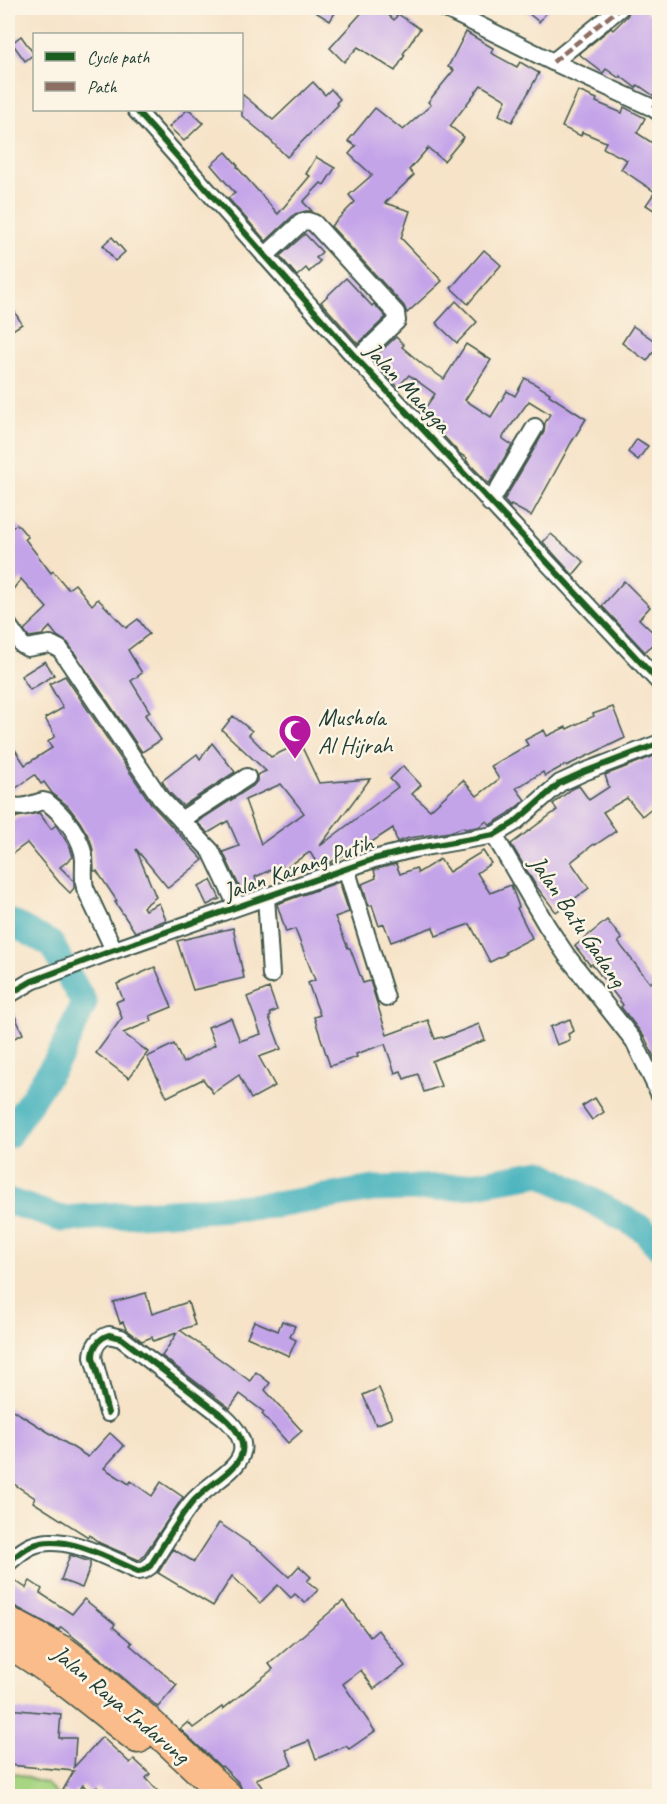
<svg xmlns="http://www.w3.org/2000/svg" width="667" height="1804" viewBox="0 0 667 1804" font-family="Caveat,sans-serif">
	<rect width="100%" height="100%" fill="#fcf5e5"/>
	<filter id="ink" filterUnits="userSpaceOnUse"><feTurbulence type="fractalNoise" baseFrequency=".0167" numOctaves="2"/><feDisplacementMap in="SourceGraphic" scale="12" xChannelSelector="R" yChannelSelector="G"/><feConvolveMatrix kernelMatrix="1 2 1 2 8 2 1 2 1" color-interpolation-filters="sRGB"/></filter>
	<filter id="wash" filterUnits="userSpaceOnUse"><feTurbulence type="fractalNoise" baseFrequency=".008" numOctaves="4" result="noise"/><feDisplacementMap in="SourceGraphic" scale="24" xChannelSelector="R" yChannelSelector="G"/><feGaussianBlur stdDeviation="1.35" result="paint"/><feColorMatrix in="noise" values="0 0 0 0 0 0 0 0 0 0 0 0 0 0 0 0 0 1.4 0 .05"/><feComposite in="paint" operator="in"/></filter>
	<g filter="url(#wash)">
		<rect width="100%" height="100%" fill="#f6e3c8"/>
		<polygon fill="#a8d582" stroke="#64895b" stroke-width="1.5" points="8,1771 47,1784 58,1796 8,1796"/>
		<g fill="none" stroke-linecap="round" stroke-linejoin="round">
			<g stroke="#41b0bc" stroke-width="27">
				<polyline points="8,921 51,944 84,1003 60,1056 8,1135"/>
				<polyline points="8,1201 62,1219 276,1205 373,1189 459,1187 541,1173 643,1229 660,1248"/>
			</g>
		</g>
		<g id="blocks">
			<g fill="#c4a4e9" fill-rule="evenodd">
				<polygon points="309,8 338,8 330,21"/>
				<polygon points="366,8 380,8 394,20 398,14 420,29 403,54 405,55 395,71 358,47 344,62 330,48"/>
				<polygon points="522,8 550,8 539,22"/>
				<polygon points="631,8 642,8 648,14 650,12 660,20 660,100 638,85 636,88 620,76 619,78 606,69 603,73 579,54 611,28 613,30 627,16"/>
				<polygon points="466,32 493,48 491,53 517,67 520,62 539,73 512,122 499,115 506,100 481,85 450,126 464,137 444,161 428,148 409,170 414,175 385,203 410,211 401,238 442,281 407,313 404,306 331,226 355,202 349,195 372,175 349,154 356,146 348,141 375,108 403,130 431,105 428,102 454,70 448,67"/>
				<polygon points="21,36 34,54 25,61 12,43"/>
				<polygon points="313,82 325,95 331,89 340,99 336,103 338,105 287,157 265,135 242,116 242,94 273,120"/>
				<polygon points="578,91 597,99 596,102 622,113 624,107 645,118 637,133 660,148 660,214 646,205 655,192 621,169 627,160 603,148 606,142 582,132 581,136 562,127"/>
				<polygon points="187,110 190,110 203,123 184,141 169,127"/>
				<polygon points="226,152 238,166 237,167 278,214 310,176 306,174 316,157 335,168 324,185 321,183 303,202 312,211 306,211 295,214 266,241 228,198 235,193 211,165"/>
				<polygon points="305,234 322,252 316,258 320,261 309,272 306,268 297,276 280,256"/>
				<polygon points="112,237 125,252 115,261 103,245"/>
				<polygon points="484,250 501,265 468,304 451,288"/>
				<polygon points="346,278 372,306 374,304 386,317 358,344 321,302"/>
				<polygon points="8,301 22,324 8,333"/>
				<polygon points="456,301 477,322 457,343 436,323"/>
				<polygon points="633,326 659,344 647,361 622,343"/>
				<polygon points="396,337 404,345 402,347 422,364 444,379 466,344 491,360 465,400 491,417 507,391 515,396 525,378 550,393 549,395 586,419 571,443 531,516 511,505 510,507 504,500 544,432 545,423 550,414 529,401 502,438 512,445 489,484 466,460 467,458 460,454 438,430 441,424 423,411 435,394 409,375 398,387 372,359"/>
				<polygon points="637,439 648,446 638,460 628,452"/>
				<polygon points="17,524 28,537 25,539 51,573 53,571 68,589 75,584 92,605 98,599 126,628 138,619 149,634 128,650 142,673 131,681 150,712 145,715 161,740 142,752 68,643 57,636 50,627 42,635 29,637 24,630 47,608 21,579 8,596 8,531"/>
				<polygon points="551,534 584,562 573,575 543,542"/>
				<polygon points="624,581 650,607 639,619 659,638 645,652 602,606"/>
				<polygon points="45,661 54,675 30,690 21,676"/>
				<polygon points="65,676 152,805 203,860 168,888 136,849 156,897 143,907 145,910 159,903 166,920 135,932 115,902 117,901 97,871 94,871 93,850 90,839 80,822 68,806 52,793 44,782 41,784 35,775 10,792 8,792 8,739 25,765 52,748 48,742 55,736 45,718 63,708 49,684"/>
				<path d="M613,707L625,738L566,766L565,765L545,776L543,772L516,788L525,800L508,814L490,825L487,821L478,827L465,829L463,827L450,832L409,838L397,842L393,828L367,845L365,842L328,864L319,867L310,852L284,869L282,865L255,877L259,888L243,894L223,852L239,846L228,821L208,833L197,822L253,786L257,781V775L266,771L222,730L233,716L252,731L249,735L271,757L300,743L319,783L370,779L320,846L398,787L390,779L403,766L421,785L412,794L430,810L463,780L477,796L499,779L491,766L528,745L525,740L544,730L547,736L566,727L567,729L594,716L593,714ZM281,784L304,813L261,844L245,800Z"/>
				<polygon points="212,743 235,772 183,806 169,792 162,781 197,754 200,759"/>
				<polygon points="654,756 660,769 660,801 642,816 627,798 603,812 616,831 595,845 594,844 571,862 589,888 556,912 536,886 511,844 557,810 553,804 572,789 579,786 589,800 609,787 605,775"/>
				<polygon points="39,813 51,829 56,825 70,847 73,857 60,867 74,881 74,888 70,893 59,882 27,843 8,857 8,825 17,817"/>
				<polygon points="483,851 491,863 477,873 490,893 511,885 519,907 517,908 532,938 505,952 506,954 490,962 470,924 436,936 433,927 391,942 384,924 379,926 372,905 369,906 362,884 376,878 374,870 396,864 400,874 416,868 418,873 440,859 449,872"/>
				<polygon points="211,880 220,899 207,905 198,886"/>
				<polygon points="339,882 349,912 335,917 348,948 350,948 363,983 370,981 387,1035 428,1020 435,1039 442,1037 443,1038 479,1024 485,1040 432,1061 441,1086 424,1092 418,1074 404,1079 401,1071 395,1073 385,1044 356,1054 357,1057 330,1066 314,1017 320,1015 308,983 315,980 295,929 286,932 277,904"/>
				<polygon points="607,920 622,939 618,942 650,983 660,975 660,1070 645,1038 621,1007 623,1005 592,964 590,965 575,946"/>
				<polygon points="233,928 244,978 193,990 177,941"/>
				<polygon points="155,967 172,1007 150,1016 152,1021 123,1033 148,1052 129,1078 96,1053 122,1018 116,1002 123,999 117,984"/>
				<polygon points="269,988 277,1010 270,1013 271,1016 269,1017 281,1049 259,1057 275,1086 251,1099 239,1075 213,1093 203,1079 167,1097 147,1057 174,1044 183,1063 215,1045 208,1027 231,1018 240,1041 261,1034 247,997"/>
				<polygon points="8,1005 10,1005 23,1034 8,1041"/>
				<polygon points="570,1019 574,1031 568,1034 570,1040 557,1045 550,1027"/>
				<polygon points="595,1098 604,1112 592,1120 582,1106"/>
				<polygon points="146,1293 152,1314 188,1302 195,1325 180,1330 250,1381 256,1372 270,1383 265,1390 302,1431 288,1443 262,1414 264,1412 240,1394 230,1408 162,1356 177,1333 153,1341 152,1337 142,1341 126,1329 123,1322 120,1323 113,1302"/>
				<polygon points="254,1321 278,1331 282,1321 295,1326 290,1337 296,1340 289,1356 247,1337"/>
				<polygon points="379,1388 392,1418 376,1425 363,1395"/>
				<polygon points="8,1407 88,1457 110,1433 124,1446 104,1468 129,1484 131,1481 152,1496 161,1482 183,1497 142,1558 139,1560 100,1543 89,1535 88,1537 33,1502 35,1498 8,1480"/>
				<polygon points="219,1523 262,1552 289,1577 299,1566 311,1577 307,1581 318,1590 305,1603 295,1594 291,1598 278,1585 260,1603 232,1576 213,1606 158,1573 173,1549 194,1562"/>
				<polygon points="70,1555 90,1562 90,1567 82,1588 61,1580"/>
				<polygon points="8,1576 26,1588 30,1581 42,1589 40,1593 72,1614 84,1599 115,1624 113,1627 132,1643 130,1645 177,1685 158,1707 100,1658 61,1627 59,1630 16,1607 8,1605"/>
				<polygon points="343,1601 370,1637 378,1630 405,1666 374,1689 361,1670 343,1684 375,1731 349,1749 346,1746 316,1759 309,1741 286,1750 292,1765 256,1779 269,1797 245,1797 239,1783 222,1766 221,1767 180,1729 188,1722 193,1728 222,1707 223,1709 273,1669 269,1664"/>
				<polygon points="8,1709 61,1714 59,1738 76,1738 74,1767 102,1737 130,1763 134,1759 150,1774 146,1778 163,1797 107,1797 97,1787 91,1794 83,1785 79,1791 76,1790 72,1796 63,1790 74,1771 9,1765 11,1752 8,1752"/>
			</g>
		</g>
	</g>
	<g filter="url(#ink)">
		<use href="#blocks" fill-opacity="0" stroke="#3f564a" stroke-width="1.5"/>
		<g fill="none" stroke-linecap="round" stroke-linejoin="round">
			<g stroke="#3f564a" stroke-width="20">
				<g id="street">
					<polyline points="444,8 553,62 653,108 660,113"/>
					<polyline points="553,62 620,8"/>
					<polyline points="136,110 357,359 660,683"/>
					<polyline points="265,256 302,222 308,221 314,223 396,313 397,321 357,359"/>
					<polyline points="490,503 535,427"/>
					<polyline points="8,625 22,645 27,648 50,644 60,649 161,799 211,851 237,906"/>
					<path d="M8,802C17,812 31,804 43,801L47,802C64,815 83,838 84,860C84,870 83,878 85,888L114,950"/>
					<polyline points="181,820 247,777"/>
					<polyline points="494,835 547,926 567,956 634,1041 660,1095"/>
					<polyline points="346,868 386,998"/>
					<polyline points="266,896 271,975"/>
					<polyline points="8,995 32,981 106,953 374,859 413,849 494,835 514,823 560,783 584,772 660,743"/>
					<path d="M8,1563C15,1557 22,1550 31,1546C64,1532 107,1558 138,1571L144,1570L150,1566C163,1546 176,1523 191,1504C214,1475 272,1461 224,1417L121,1338L109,1335C99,1338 93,1347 93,1357L108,1413"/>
				</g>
			</g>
			<g stroke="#3f564a" stroke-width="33">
				<g id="highway">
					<polyline points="8,1622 64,1652 89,1671 145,1719 227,1796"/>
					<path d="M8,1643C52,1667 97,1707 138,1738"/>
				</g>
			</g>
			<use href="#street" stroke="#fff" stroke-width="16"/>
			<use href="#highway" stroke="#f9bc8a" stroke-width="30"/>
			<g stroke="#8d6e63" stroke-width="4.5" stroke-dasharray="9 4.5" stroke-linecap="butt">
				<polyline points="553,62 620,8"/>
				<polyline points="653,108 660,101"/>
			</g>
			<g stroke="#fcf5e5" stroke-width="10">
				<g id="cycleway">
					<polyline points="136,110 357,359 660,683"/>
					<polyline points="8,995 32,981 106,953 374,859 413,849 494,835 514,823 560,783 584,772 660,743"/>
					<path d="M8,1563C15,1557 22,1550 31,1546C64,1532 107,1558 138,1571L144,1570L150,1566C163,1546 176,1523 191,1504C214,1475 272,1461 224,1417L121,1338L109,1335C99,1338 93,1347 93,1357L108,1413"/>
				</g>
			</g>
			<use href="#cycleway" stroke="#1b5e20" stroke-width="6"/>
		</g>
	</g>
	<defs>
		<g id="mosque-pin" transform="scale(1.725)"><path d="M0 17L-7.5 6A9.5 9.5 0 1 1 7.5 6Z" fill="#b5179e" stroke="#fcf5e5"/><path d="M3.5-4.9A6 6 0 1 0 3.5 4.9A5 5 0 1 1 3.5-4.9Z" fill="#fff"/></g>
	</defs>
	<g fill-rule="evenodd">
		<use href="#mosque-pin" x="295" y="731"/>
	</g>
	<g text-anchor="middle" stroke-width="5" stroke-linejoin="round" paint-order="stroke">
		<g font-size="24" fill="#1f3d34" stroke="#fcf5e5">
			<text transform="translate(408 387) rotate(47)" y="8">Jalan Mangga</text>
			<text transform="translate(298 867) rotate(-19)" y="8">Jalan Karang Putih</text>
			<text transform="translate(578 921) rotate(56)" y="8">Jalan Batu Gadang</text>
			<text transform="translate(121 1704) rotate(40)" y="8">Jalan Raya Indarung</text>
		</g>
		<g font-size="24" fill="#1f3d34" stroke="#fcf5e5" text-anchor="start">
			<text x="318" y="725">Mushola<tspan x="318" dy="28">Al Hijrah</tspan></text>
		</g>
	</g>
	<rect width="667" height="1804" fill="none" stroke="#fcf5e5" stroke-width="30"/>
	<rect x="33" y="33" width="210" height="78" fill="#fcf5e5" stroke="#a4ab9e" stroke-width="1.5"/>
	<rect x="45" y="52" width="30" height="9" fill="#1b5e20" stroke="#a4ab9e" stroke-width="1.5"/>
	<text x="87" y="63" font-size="18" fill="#1f3d34">Cycle path</text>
	<rect x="45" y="82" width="30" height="9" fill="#8d6e63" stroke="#a4ab9e" stroke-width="1.5"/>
	<text x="87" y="93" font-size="18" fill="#1f3d34">Path</text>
</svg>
